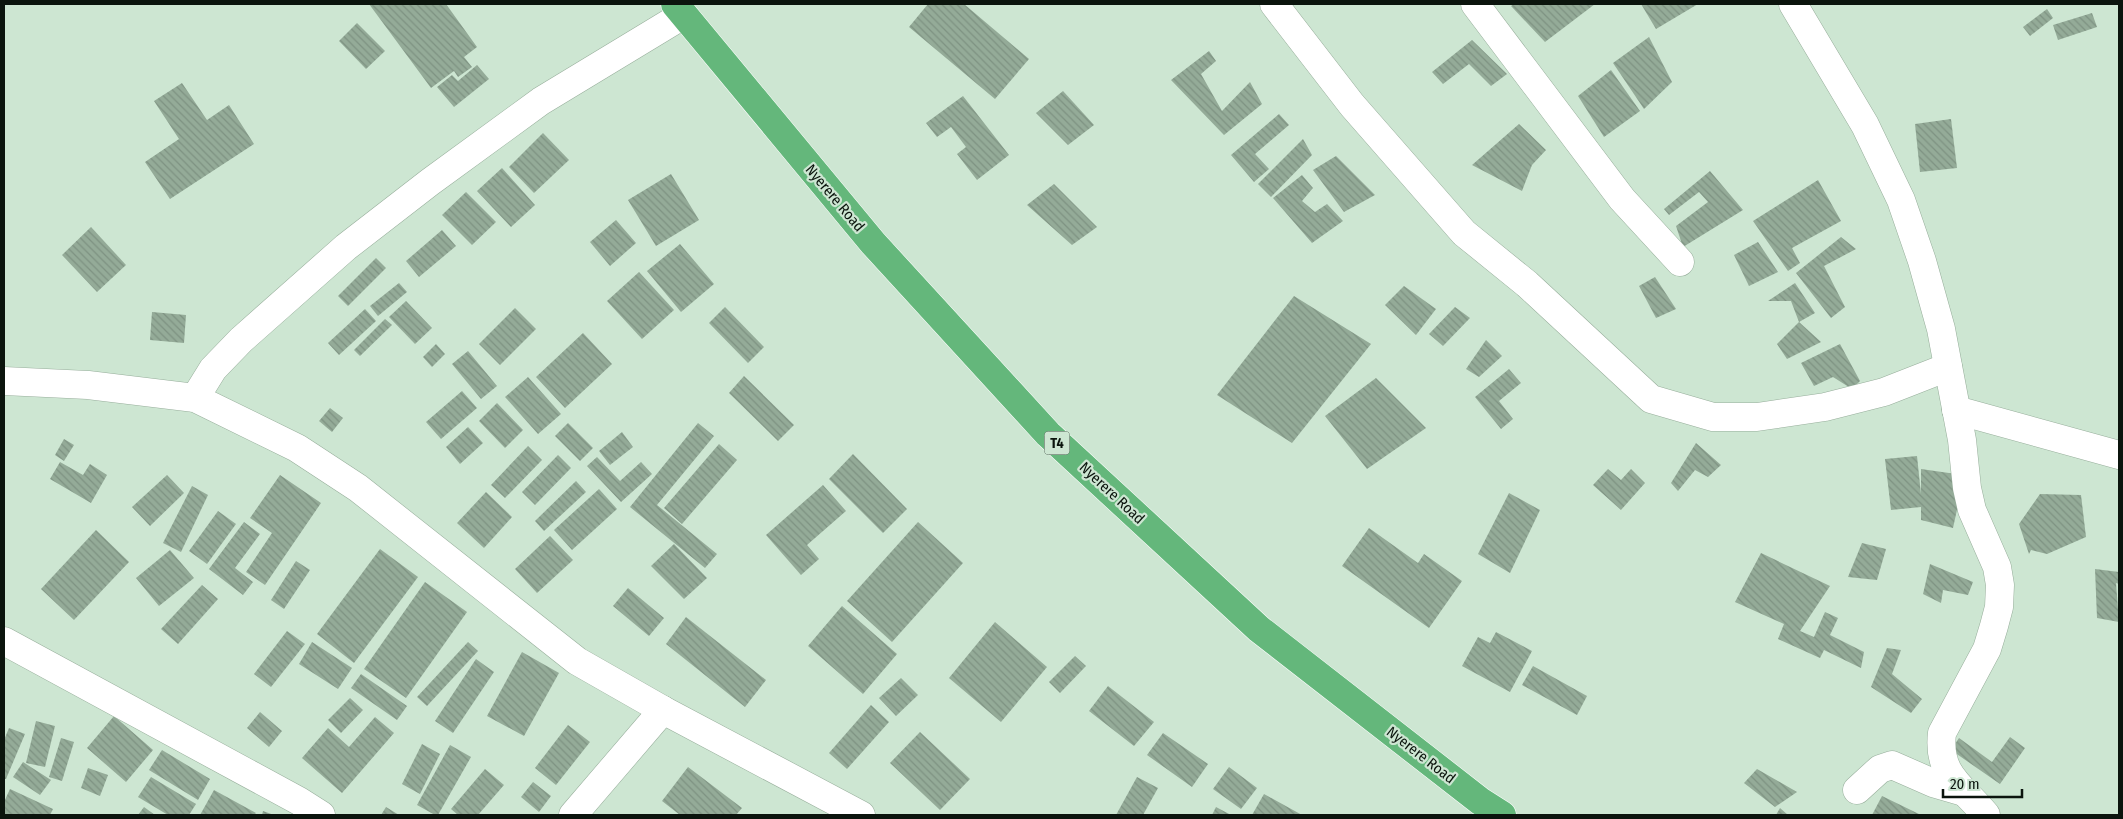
<svg xmlns="http://www.w3.org/2000/svg" width="2123" height="819" viewBox="0 0 2123 819" font-family="'Fira Sans Condensed',sans-serif">
	<defs>
		<pattern id="building-back-hatch" width="6" height="6" patternUnits="userSpaceOnUse" patternTransform="scale(1.25)"><rect width="6" height="6" fill="#94ab98"/><path d="M-1 5l2 2M0 0l6 6M5-1l2 2" fill="none" stroke="#7e9282"/></pattern>
	</defs>
	<rect width="100%" height="100%" fill="#cde6d2"/>
	<g fill="url(#building-back-hatch)">
		<polygon points="369,4 446,4 477,47 464,57 472,67 458,77 454,71 431,88"/>
		<polygon points="928,4 964,4 1029,59 995,99 909,27"/>
		<polygon points="1514,4 1595,4 1545,42 1511,6"/>
		<polygon points="1641,4 1698,4 1656,29"/>
		<polygon points="2047,9 2053,18 2030,36 2023,27"/>
		<polygon points="2092,13 2097,27 2058,40 2053,25"/>
		<polygon points="357,23 385,51 366,69 339,41"/>
		<polygon points="1649,37 1672,82 1644,109 1613,63"/>
		<polygon points="1472,40 1507,74 1491,86 1469,64 1443,84 1432,72"/>
		<polygon points="1209,51 1216,61 1201,74 1222,111 1250,82 1262,104 1224,135 1171,80"/>
		<polygon points="477,65 489,79 454,107 437,87 452,75 458,81"/>
		<polygon points="1611,70 1640,111 1604,137 1578,96"/>
		<polygon points="182,83 207,120 229,105 254,144 170,199 145,162 179,139 154,101"/>
		<polygon points="1063,91 1094,125 1068,145 1036,113"/>
		<polygon points="963,96 1009,155 977,180 957,154 966,147 951,127 937,137 926,123"/>
		<polygon points="1279,114 1289,125 1255,154 1269,169 1254,182 1231,155"/>
		<polygon points="1951,119 1957,168 1920,172 1915,124"/>
		<polygon points="1519,124 1546,150 1532,165 1522,191 1472,165"/>
		<polygon points="543,133 569,160 534,193 509,167"/>
		<polygon points="1303,139 1312,155 1271,197 1258,184"/>
		<polygon points="1336,156 1375,195 1344,212 1313,170"/>
		<polygon points="502,168 535,205 511,227 477,191"/>
		<polygon points="1710,171 1743,210 1683,247 1676,226 1708,202 1699,192 1669,215 1664,209"/>
		<polygon points="671,174 699,220 656,246 628,200"/>
		<polygon points="1302,175 1313,188 1302,201 1315,212 1327,204 1343,221 1312,243 1273,198"/>
		<polygon points="1818,180 1841,221 1792,248 1800,263 1788,271 1753,221"/>
		<polygon points="1054,184 1097,227 1072,245 1027,205"/>
		<polygon points="466,192 496,222 472,245 442,215"/>
		<polygon points="616,220 636,243 610,266 590,242"/>
		<polygon points="91,227 126,265 97,292 62,255"/>
		<polygon points="442,230 456,246 419,277 406,261"/>
		<polygon points="1841,237 1856,249 1824,266 1845,307 1831,318 1796,273"/>
		<polygon points="1758,242 1778,272 1749,286 1734,255"/>
		<polygon points="680,244 714,284 681,312 647,271"/>
		<polygon points="376,258 386,268 348,306 338,296"/>
		<polygon points="639,272 674,310 642,339 607,301"/>
		<polygon points="1655,277 1676,309 1656,318 1639,286"/>
		<polygon points="399,283 407,292 378,316 370,306"/>
		<polygon points="1795,283 1815,313 1799,322 1791,301 1768,301"/>
		<polygon points="1404,286 1436,309 1416,335 1385,305"/>
		<polygon points="1294,296 1371,344 1292,443 1217,395"/>
		<polygon points="406,301 432,328 415,344 389,317"/>
		<polygon points="725,307 764,347 748,363 709,323"/>
		<polygon points="1455,307 1470,318 1443,346 1429,334"/>
		<polygon points="515,308 536,329 500,365 479,344"/>
		<polygon points="365,309 376,321 339,355 328,343"/>
		<polygon points="152,312 186,315 184,343 150,340"/>
		<polygon points="385,319 392,325 360,356 354,350"/>
		<polygon points="1799,322 1821,342 1787,359 1777,344"/>
		<polygon points="583,333 612,364 565,408 536,377"/>
		<polygon points="1486,340 1502,356 1479,377 1466,369"/>
		<polygon points="436,344 445,354 432,367 423,357"/>
		<polygon points="1840,344 1860,381 1852,389 1833,377 1814,386 1801,363"/>
		<polygon points="468,351 497,386 481,399 452,364"/>
		<polygon points="1509,369 1521,383 1499,401 1513,419 1501,429 1475,397"/>
		<polygon points="744,376 794,425 778,441 729,393"/>
		<polygon points="528,377 561,414 538,434 505,397"/>
		<polygon points="1376,378 1426,428 1367,469 1325,416"/>
		<polygon points="462,391 477,408 441,439 426,422"/>
		<polygon points="497,403 523,430 505,448 479,421"/>
		<polygon points="330,408 343,418 332,432 319,421"/>
		<polygon points="568,423 593,448 580,461 555,436"/>
		<polygon points="698,423 714,436 657,505 717,554 705,568 630,507"/>
		<polygon points="468,427 483,443 460,464 446,447"/>
		<polygon points="622,432 633,447 610,465 599,451"/>
		<polygon points="64,439 74,445 64,461 55,455"/>
		<polygon points="1696,443 1721,465 1708,477 1695,470 1678,491 1671,483"/>
		<polygon points="719,444 737,460 682,524 664,508"/>
		<polygon points="528,446 542,460 505,498 491,485"/>
		<polygon points="853,454 907,509 883,533 829,479"/>
		<polygon points="558,455 571,468 535,505 522,492"/>
		<polygon points="1917,456 1921,494 1921,469 1956,474 1952,483 1962,487 1953,528 1921,520 1921,507 1891,510 1885,459"/>
		<polygon points="597,457 620,481 641,462 652,474 621,502 587,466"/>
		<polygon points="60,462 83,475 90,464 107,475 91,503 50,479"/>
		<polygon points="1608,469 1621,480 1631,469 1645,483 1621,510 1593,485"/>
		<polygon points="167,475 184,493 150,526 132,507"/>
		<polygon points="280,475 321,503 265,585 246,572 272,533 250,518"/>
		<polygon points="576,481 586,492 544,531 535,521"/>
		<polygon points="823,485 846,511 807,545 819,559 801,575 766,535"/>
		<polygon points="192,486 208,495 181,552 163,543"/>
		<polygon points="599,489 617,509 572,550 554,530"/>
		<polygon points="486,492 512,517 484,548 457,523"/>
		<polygon points="1509,493 1540,510 1510,573 1478,554"/>
		<polygon points="2040,494 2081,495 2086,537 2047,554 2031,550 2029,554 2019,524"/>
		<polygon points="218,511 236,524 207,564 189,551"/>
		<polygon points="244,522 260,534 235,568 253,582 243,595 209,569"/>
		<polygon points="918,522 963,563 892,642 847,601"/>
		<polygon points="1369,528 1418,563 1424,554 1462,581 1429,628 1342,566"/>
		<polygon points="96,530 129,562 74,620 41,589"/>
		<polygon points="550,536 573,560 537,593 515,569"/>
		<polygon points="1862,543 1886,549 1877,580 1848,577"/>
		<polygon points="674,544 707,578 684,599 651,566"/>
		<polygon points="380,549 418,577 354,663 317,634"/>
		<polygon points="170,550 194,578 159,606 136,578"/>
		<polygon points="1761,553 1830,586 1800,631 1814,637 1825,612 1838,618 1830,635 1864,652 1861,668 1824,650 1820,658 1778,639 1784,624 1735,602"/>
		<polygon points="296,561 310,570 284,609 271,600"/>
		<polygon points="1930,564 1973,582 1968,595 1943,590 1941,603 1923,594"/>
		<polygon points="2095,569 2119,572 2119,584 2116,583 2119,622 2097,618"/>
		<polygon points="425,582 467,612 406,698 364,669"/>
		<polygon points="202,585 218,599 178,644 161,629"/>
		<polygon points="628,588 664,618 649,636 613,606"/>
		<polygon points="842,606 897,654 863,694 808,646"/>
		<polygon points="686,617 766,680 745,707 666,644"/>
		<polygon points="995,622 1047,667 1001,722 949,678"/>
		<polygon points="287,631 305,644 271,687 254,674"/>
		<polygon points="1496,632 1532,651 1510,692 1462,666 1478,637 1490,643"/>
		<polygon points="312,642 352,668 338,689 299,664"/>
		<polygon points="468,642 478,651 427,706 417,697"/>
		<polygon points="1887,648 1901,650 1892,674 1922,699 1911,713 1871,687"/>
		<polygon points="522,652 559,673 524,736 487,716"/>
		<polygon points="1075,656 1086,666 1060,693 1049,682"/>
		<polygon points="476,659 494,672 453,733 435,721"/>
		<polygon points="1533,666 1587,696 1577,715 1522,685"/>
		<polygon points="361,674 407,706 397,720 351,688"/>
		<polygon points="901,678 918,695 896,716 879,698"/>
		<polygon points="1108,686 1154,722 1134,746 1089,711"/>
		<polygon points="350,698 363,710 341,733 328,720"/>
		<polygon points="871,705 889,722 847,769 829,753"/>
		<polygon points="260,712 282,731 269,747 247,728"/>
		<polygon points="114,716 153,750 126,782 87,748"/>
		<polygon points="375,717 394,733 342,793 302,758 328,728 349,747"/>
		<polygon points="36,721 55,726 45,767 26,763"/>
		<polygon points="568,725 590,742 556,785 535,768"/>
		<polygon points="9,728 25,734 6,779 4,779 4,740"/>
		<polygon points="920,732 970,779 940,810 890,763"/>
		<polygon points="1163,733 1208,764 1192,787 1147,755"/>
		<polygon points="2010,737 2025,748 2000,784 1951,750 1959,738 1992,762"/>
		<polygon points="61,738 74,742 62,781 49,777"/>
		<polygon points="422,744 440,754 420,794 402,784"/>
		<polygon points="450,745 471,757 438,815 435,815 417,805"/>
		<polygon points="162,750 210,779 198,800 149,770"/>
		<polygon points="23,762 51,780 40,795 13,777"/>
		<polygon points="688,767 742,808 736,815 680,815 662,801"/>
		<polygon points="1229,767 1257,788 1241,809 1213,789"/>
		<polygon points="88,768 108,775 100,796 81,788"/>
		<polygon points="485,769 504,785 478,815 458,815 451,809"/>
		<polygon points="1757,769 1797,792 1775,807 1744,783"/>
		<polygon points="151,777 196,804 189,815 168,815 138,797"/>
		<polygon points="1137,777 1158,788 1143,815 1116,815"/>
		<polygon points="533,782 551,796 539,812 521,797"/>
		<polygon points="10,789 53,809 50,815 4,815 4,802"/>
		<polygon points="214,790 256,813 254,815 200,815"/>
		<polygon points="1264,794 1302,815 1252,815"/>
		<polygon points="1882,796 1921,815 1872,815"/>
		<polygon points="144,807 155,815 138,815"/>
		<polygon points="386,807 399,815 381,815"/>
		<polygon points="1216,807 1231,815 1212,815"/>
		<polygon points="1780,808 1788,815 1776,815"/>
		<polygon points="263,811 274,815 262,815"/>
	</g>
	<g fill="none" stroke-linecap="round" stroke-linejoin="round">
		<g stroke="#97ae9b" stroke-width="29">
			<g id="street">
				<polyline points="1274,4 1352,105 1464,233 1527,284 1651,399 1713,417 1757,417 1825,407 1884,392 1948,367"/>
				<polyline points="1475,4 1622,199 1680,262"/>
				<path d="M1793,4L1865,125L1901,200L1922,261L1941,329L1962,440L1967,488L1972,510L1997,567L2000,585L1999,607L1994,626L1987,649L1942,733C1937,775 1962,786 1986,815"/>
				<polyline points="4,381 88,385 195,398 297,448 358,488 577,661 663,710 861,815"/>
				<polyline points="195,398 213,369 241,340 346,247 430,182 541,101 683,15"/>
				<polyline points="1956,410 2119,455"/>
				<polyline points="4,641 299,801 321,815"/>
				<polyline points="1857,790 1880,769 1892,765 1933,783 1964,792"/>
				<polyline points="573,815 663,710"/>
			</g>
		</g>
		<g stroke="#fff" stroke-width="29">
			<polyline id="highway" points="675,4 873,243 1048,434 1259,629 1480,801 1502,815"/>
		</g>
		<use href="#street" stroke="#fff" stroke-width="28"/>
		<use href="#highway" stroke="#64b77b" stroke-width="28"/>
	</g>
	<g text-anchor="middle" stroke-width="4.5" stroke-linejoin="round" paint-order="stroke">
		<rect fill="#cde6d2" stroke="#455348" stroke-width="1" x="1044.5" y="431.5" width="25" height="23" rx="4"/>
		<g font-size="14" font-weight="bold" fill="#0b140d">
			<text x="1057" y="448">T4</text>
		</g>
		<g font-size="15" fill="#0b140d" stroke="#cde6d2">
			<text transform="translate(835 198) rotate(50)" y="5">Nyerere Road</text>
			<text transform="translate(1112 493) rotate(43)" y="5">Nyerere Road</text>
			<text transform="translate(1421 755) rotate(38)" y="5">Nyerere Road</text>
		</g>
	</g>
	<rect width="2123" height="819" fill="none" stroke="#0b140d" stroke-width="10"/>
	<path d="M1943 789v8h79v-8" fill="none" stroke="#0b140d" stroke-width="2.5"/>
	<text x="1950" y="789" font-size="15" fill="#0b140d" stroke="#cde6d2" stroke-width="4" paint-order="stroke">20 m</text>
</svg>
